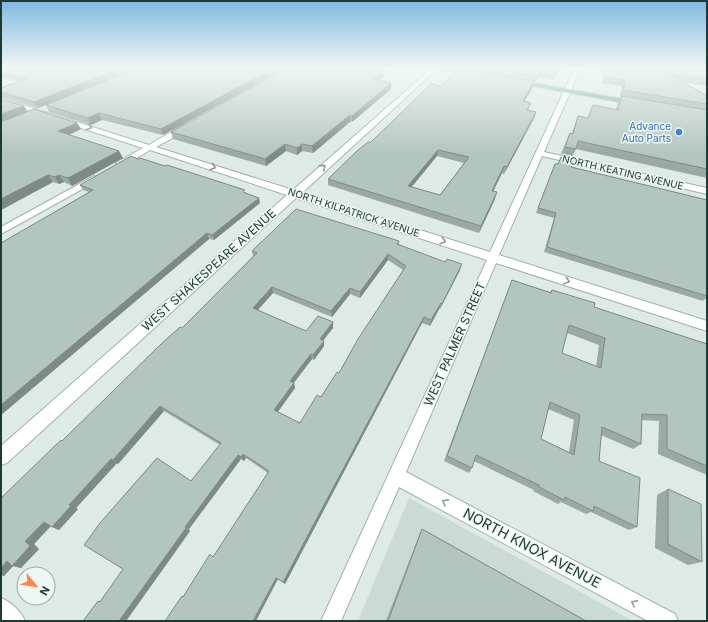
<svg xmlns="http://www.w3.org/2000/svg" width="708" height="622" viewBox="0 0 708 622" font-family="Inter,sans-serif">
	<rect width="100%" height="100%" fill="#ddeae6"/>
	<polygon fill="#cbdad5" points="409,498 633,621 358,621"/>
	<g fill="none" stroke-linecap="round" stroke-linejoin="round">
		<g stroke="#a0b2ad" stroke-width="2">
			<g id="minor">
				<polygon points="433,67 439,67 302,193 490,252 575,67 581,67 544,152 707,188 707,194 542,156 499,255 707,321 707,331 496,263 406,472 675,614 678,621 648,621 399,487 341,621 321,621 487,260 296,198 7,463 1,465 1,446 287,195 150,150 122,167 116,167 116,163 143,148 1,102 1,98 149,145 183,125 189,125 189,129 156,147 293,190"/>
				<polygon points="94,176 98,179 97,181 1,234 1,227"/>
				<path d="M1,598C11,602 21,611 25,621H1Z"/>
			</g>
		</g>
		<g stroke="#bcc4c2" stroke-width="2">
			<g id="major">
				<polygon points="428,67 438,67 474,74 471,76"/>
				<polygon points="517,80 635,101 638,103 635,105 515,83 514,82"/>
			</g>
		</g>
		<use href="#minor" fill="#fff" fill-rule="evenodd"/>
		<use href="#major" fill="#5fa297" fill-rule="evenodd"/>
	</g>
	<g fill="#9aa9a4" fill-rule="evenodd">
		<polygon points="1,67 288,67 163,135 102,120 91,125 49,112 46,105 61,99 38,108 1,97 1,88 18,82 1,77"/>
		<polygon points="386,67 385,72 384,73 384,76 378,80 391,89 352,122 350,122 313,153 302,151 297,155 286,151 266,166 173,139 171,132"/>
		<path d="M462,67H561L553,80L538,77L536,82H534L533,87L524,101L529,109L528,110L536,112L534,118L504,174L502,173L493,191L495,199L479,233L328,185V179L370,143L462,69ZM437,156L464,163L440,195L412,187Z"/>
		<polygon points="593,67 707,67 707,86 682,82 707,96 707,109 706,110 707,110 707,178 576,149 572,157 561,154 570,133 572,133 575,124 578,116 588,118 593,105 616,110 618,103 621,97 620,97 622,86 602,83 605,71 592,69"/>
		<polygon points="1,99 27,112 77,123 81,129 69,135 123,158 72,186 64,182 59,184 53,182 1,210"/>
		<polygon points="561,157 571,167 707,200 707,300 704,299 703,301 544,252 554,218 536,213 555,164 558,164"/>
		<polygon points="138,159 165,166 245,193 260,203 214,240 209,239 1,415 1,243 89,192 83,190 80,185"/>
		<path d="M399,241V245L460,270L440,309H439L430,326L422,323L285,584L278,579L184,596L214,557L268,473L246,458L244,461L241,459L189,529L190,531L126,621H83L98,601H100L191,481L220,445L164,411L118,464L117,463L76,508L78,509L59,530L50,526L34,544L39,549L21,568L13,566L4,576L1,575V498L62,441L182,328L253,256L252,251ZM388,260L403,270L339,373L300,423L278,412L295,388L294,383L312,359L314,360L324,346L323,341L333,328V322L306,331L258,310L273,293L332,317L350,294L360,298Z"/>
		<path d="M512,280L550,292L552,290L594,307L707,344V475L658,454L659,421L642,420L641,444L633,449L601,435L599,461L637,527L629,530L591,512L586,514L561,502L558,504L533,491L534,490L474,461L472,468L469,473L444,461ZM567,333L599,345L596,366L562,353ZM548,409L574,420L569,452L541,439Z"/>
		<polygon points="668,489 702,562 688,565 655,548 657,495"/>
		<polygon points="422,529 586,621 386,621 420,533"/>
	</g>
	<g fill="#7d8a86">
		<polygon points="124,67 141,67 38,108 34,102"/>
		<polygon points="276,67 288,67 163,135 161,129"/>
		<polygon points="386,67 385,72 384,73 384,76 372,85 372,79"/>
		<polygon points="559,67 561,67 553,80 555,74"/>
		<polygon points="534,81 533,87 521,107 523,101"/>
		<polygon points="391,83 391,89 352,122 352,116"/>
		<polygon points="24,106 28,112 1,122 1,114"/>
		<polygon points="536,112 534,118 504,174 507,167"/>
		<polygon points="99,113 102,120 91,125 88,118"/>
		<polygon points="350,115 350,122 313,153 312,146"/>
		<polygon points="77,123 81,129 62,138 58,131"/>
		<polygon points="285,144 286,151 266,166 265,159"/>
		<polygon points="302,144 302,151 297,155 297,148"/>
		<polygon points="438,150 437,156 407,192 408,186"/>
		<polygon points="119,151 123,158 72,186 68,178"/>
		<polygon points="504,166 502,173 490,198 492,191"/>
		<polygon points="48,175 53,182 1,210 1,199"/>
		<polygon points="59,175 64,182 59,184 55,177"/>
		<polygon points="497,192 495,199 479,233 481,226"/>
		<polygon points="259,198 260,203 214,240 212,235"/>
		<polygon points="207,233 209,239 1,415 1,405"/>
		<polygon points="388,254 388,260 360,298 360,292"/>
		<polygon points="462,264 460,270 440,309 442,304"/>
		<polygon points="272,287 273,293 254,314 253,308"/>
		<polygon points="350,288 350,294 332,317 331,311"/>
		<polygon points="441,303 439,309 430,326 431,320"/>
		<polygon points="424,317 422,323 285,584 283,582"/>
		<polygon points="333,322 333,328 320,344 320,339"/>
		<polygon points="324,341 324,346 314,360 313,355"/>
		<polygon points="311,354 312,359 291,386 290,381"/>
		<polygon points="294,383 295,388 276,414 274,410"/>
		<polygon points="160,406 164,411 118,464 113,460"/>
		<polygon points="243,454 246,458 244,461 241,457"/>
		<polygon points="238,455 241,459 189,529 185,527"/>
		<polygon points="111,459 117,463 76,508 78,509 59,530 52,527 69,505"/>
		<polygon points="44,522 52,525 34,544 39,549 21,568 13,566 4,576 1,575 1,568"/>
		<polygon points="186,528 190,531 126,621 119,621"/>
		<polygon points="276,578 278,579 256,621 253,621"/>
	</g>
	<g fill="#b3c5bf" stroke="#7d8a86" fill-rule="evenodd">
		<polygon points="1,67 124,67 34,102 1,92 1,88 26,79 1,72"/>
		<polygon points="140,67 276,67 161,129 99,113 88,118 46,105"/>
		<polygon points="289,67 386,67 382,69 384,70 372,79 391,83 352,116 350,115 312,146 302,144 297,148 285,144 265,159 171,132"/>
		<polygon points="478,67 559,67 555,74 540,72 538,76"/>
		<polygon points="607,67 707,67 707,79 666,73 707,96 707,104 623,90 625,80 604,77"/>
		<path d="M459,68L534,81L523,101L531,103L527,110L536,112L507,167L504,166L492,191L497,192L481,226L328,179L357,151L368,142L370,143L431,84L441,86ZM438,150L469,157L440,195L408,186Z"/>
		<polygon points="622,96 707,110 707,169 578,141 576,149 565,147 570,133 573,134 578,116 588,118 593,105 618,110"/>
		<polygon points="1,99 24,106 1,114"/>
		<polygon points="34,109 77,123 58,131 119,151 68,178 59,175 55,177 48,175 1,199 1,122"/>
		<polygon points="131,156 138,159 140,158 165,166 167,165 217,181 245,190 243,192 259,198 212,235 207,233 1,405 1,243 93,190 80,185"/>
		<polygon points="561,157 573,160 571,167 707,200 707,296 547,247 556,213 538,208 555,164 558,164"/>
		<path d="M296,209L399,241L397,244L445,262L447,259L462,264L442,304L441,303L431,320L424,317L283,582L276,578L253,621H165L182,596L183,597L210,554L213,557L269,471L243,454L241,457L238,455L185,527L186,528L119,621H83L98,601L100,602L123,569L84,545L100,523L157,458L191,481L221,443L160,406L113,460L111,459L69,505L71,506L52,527L44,522L25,541L30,546L12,566L7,561L1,568V498L61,440L62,441L160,345L180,327L182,328L257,253L252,251ZM388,254L406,266L358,339L339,373L337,372L321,397L317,395L300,423L274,410L294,383L290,381L311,354L313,355L324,341L320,339L333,322L318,316L306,331L253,308L272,287L331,311L350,288L360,292Z"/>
		<path d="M512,280L551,293L552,290L595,303L594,307L707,344V466L667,449V415L642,414L641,444L602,427L599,461L640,478L637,527L594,506L593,511L565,497L564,500L539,487V485L476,455L472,468L447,456ZM569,325L605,338L601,368L562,353ZM550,402L580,415L574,455L541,439Z"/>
		<polygon points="668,489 701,504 702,562 668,544"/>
		<polygon points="422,529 586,621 388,621"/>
	</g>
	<defs><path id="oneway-chevron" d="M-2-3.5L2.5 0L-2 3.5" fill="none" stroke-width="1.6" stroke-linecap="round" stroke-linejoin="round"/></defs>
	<g stroke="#8e9c9a">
		<use href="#oneway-chevron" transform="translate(89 127) rotate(18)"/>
		<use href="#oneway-chevron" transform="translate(213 167) rotate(18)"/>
		<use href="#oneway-chevron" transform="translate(323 167) rotate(-42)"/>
		<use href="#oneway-chevron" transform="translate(443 241) rotate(18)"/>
		<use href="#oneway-chevron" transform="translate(567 281) rotate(18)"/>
		<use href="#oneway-chevron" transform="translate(445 502) rotate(-152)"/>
		<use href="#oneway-chevron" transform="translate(634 603) rotate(-152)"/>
	</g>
	<linearGradient id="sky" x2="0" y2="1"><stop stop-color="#7fb8e0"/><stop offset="0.44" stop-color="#f0f6f4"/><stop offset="1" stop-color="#f0f6f4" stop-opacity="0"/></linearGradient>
	<rect width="708" height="154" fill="url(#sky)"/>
	<circle fill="#3f7fe0" stroke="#eef7f3" stroke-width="1.5" cx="679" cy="132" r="4"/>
	<g text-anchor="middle" stroke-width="3" stroke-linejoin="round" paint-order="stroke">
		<g font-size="10" fill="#366cbe" stroke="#eef7f3" text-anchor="end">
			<text x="671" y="130">Advance<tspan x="671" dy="12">Auto Parts</tspan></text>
		</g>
		<g font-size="10" fill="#1e3a35" stroke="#eef7f3">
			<text transform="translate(623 172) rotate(13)" y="4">NORTH KEATING AVENUE</text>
			<text transform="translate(354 212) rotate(18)" y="4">NORTH KILPATRICK AVENUE</text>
		</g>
		<g font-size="12" fill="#1e3a35" stroke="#eef7f3">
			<text transform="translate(209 270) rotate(-42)" y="4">WEST SHAKESPEARE AVENUE</text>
			<text transform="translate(455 344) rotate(-66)" y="4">WEST PALMER STREET</text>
		</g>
		<g font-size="14" fill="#1e3a35" stroke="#eef7f3">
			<text transform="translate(532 548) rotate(28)" y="5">NORTH KNOX AVENUE</text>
		</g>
	</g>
	<rect width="708" height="622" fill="none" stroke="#1e3a35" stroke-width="4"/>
	<g transform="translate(36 586) rotate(119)"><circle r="19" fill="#eef7f3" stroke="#9baba7"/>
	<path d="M0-3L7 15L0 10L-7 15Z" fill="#f8884d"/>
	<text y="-6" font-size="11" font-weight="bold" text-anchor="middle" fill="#1e3a35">N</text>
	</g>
</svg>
